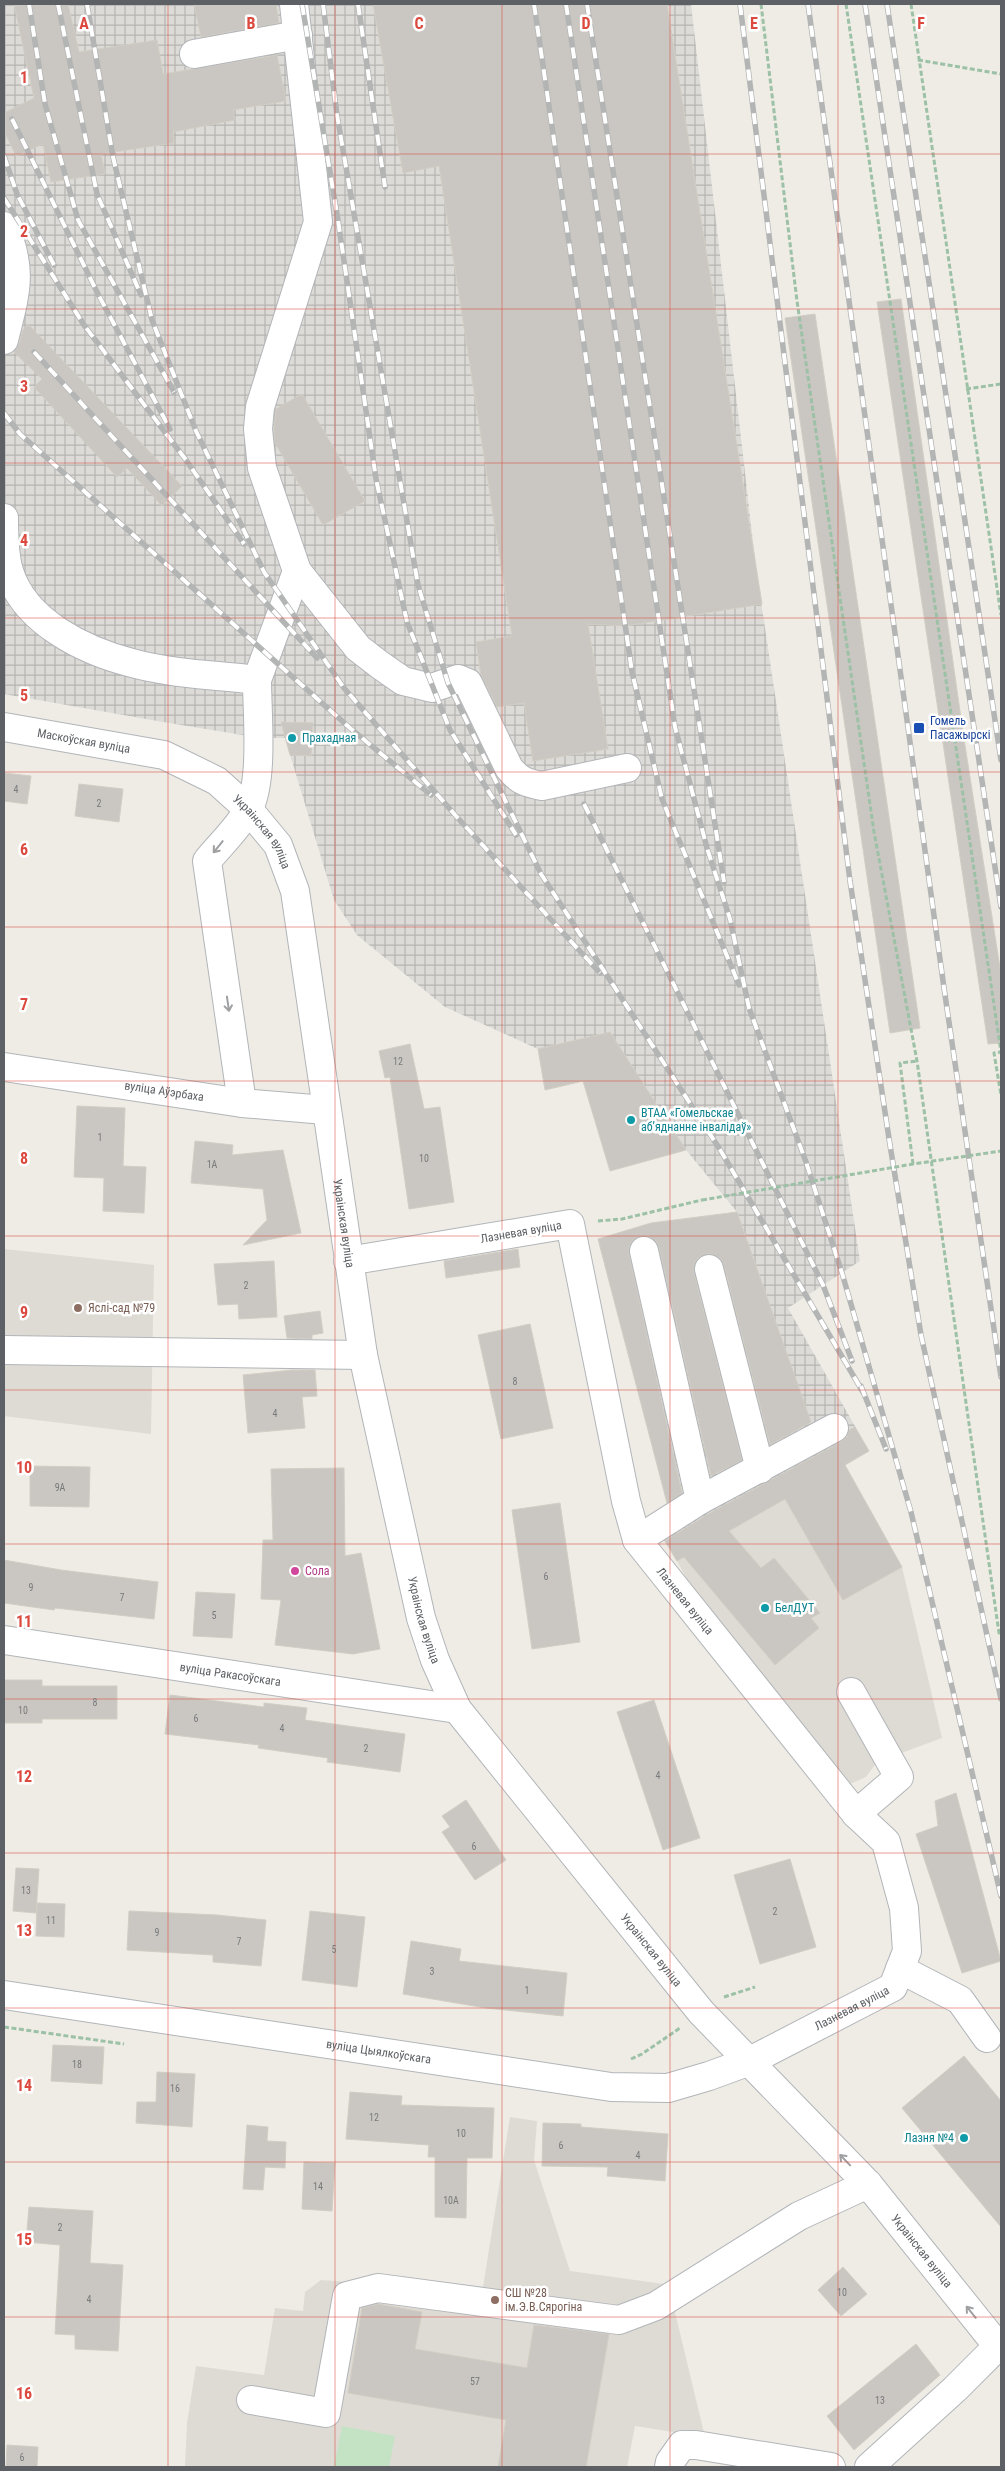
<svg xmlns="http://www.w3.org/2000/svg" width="1005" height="2471" viewBox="0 0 1005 2471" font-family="'Roboto Condensed',sans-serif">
	<defs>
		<pattern id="industrial-grid" width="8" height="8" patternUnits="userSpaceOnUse" patternTransform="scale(1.25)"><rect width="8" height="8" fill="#dddbd7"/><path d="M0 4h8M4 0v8" fill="none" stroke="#b6b5b2"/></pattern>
	</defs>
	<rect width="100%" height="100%" fill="#eeece5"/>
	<polygon fill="url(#industrial-grid)" points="4,4 691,4 756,568 860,1261 788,1308 869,1451 677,1561 662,1537 668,1506 598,1239 737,1212 686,1150 610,1032 538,1049 445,1007 357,935 334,900 285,738 260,738 163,722 4,694"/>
	<g fill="#dedbd4">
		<polygon points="4,1249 154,1265 151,1434 4,1416"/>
		<polygon points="844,1465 902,1567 942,1738 877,1762 866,1777 850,1784 836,1770 688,1581 677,1561"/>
		<polygon points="510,2117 537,2121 534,2160 570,2271 671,2285 674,2308 705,2437 635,2426 627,2467 185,2467 187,2423 196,2366 264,2375 275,2308 303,2311 305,2292 321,2280 349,2282 379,2273 483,2287"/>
	</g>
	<polygon fill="#c4e3c4" points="342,2426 395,2436 389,2467 334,2467"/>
	<g fill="#cac7c2" stroke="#d2cec4">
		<polygon points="14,4 68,4 79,52 157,40 163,74 277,55 286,101 233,110 235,120 173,132 174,143 101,154 105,174 51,182 43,144 16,156 4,131 4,113 34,98"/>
		<polygon points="194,4 276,4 279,23 201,37"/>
		<polygon points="373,4 667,4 762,604 625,626 588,624 608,749 533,761 524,703 497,707 481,675 476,642 512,636 439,166 403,173"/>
		<polygon points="901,299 964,739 1001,974 1001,1043 988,1044 877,302"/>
		<polygon points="815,314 920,1028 890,1033 785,318"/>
		<polygon points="28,324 182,486 162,506 127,468 117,477 34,387 42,379 14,352 19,344 23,330"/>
		<polygon points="302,394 365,501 323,525 275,443 274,429 276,409"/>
		<polygon points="281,722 313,723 311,756 290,755"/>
		<polygon points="4,773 31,776 27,804 4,801"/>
		<polygon points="79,784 123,789 119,822 75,816"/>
		<polygon points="610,1032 686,1150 610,1171 583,1081 545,1090 538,1049"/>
		<polygon points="410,1044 424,1109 440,1107 454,1202 409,1209 390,1077 385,1078 379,1051"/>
		<polygon points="77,1106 125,1108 123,1166 146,1167 144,1213 103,1211 104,1178 74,1177"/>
		<polygon points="195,1141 233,1145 232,1155 283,1150 301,1233 243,1245 267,1220 263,1189 191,1183"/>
		<polygon points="737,1212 811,1422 770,1445 724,1265 720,1258 714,1254 705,1254 698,1258 694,1264 694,1273 742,1460 711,1476 659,1248 656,1241 649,1236 641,1236 634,1239 629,1246 629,1254 682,1493 667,1503 598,1239 651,1223"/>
		<polygon points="518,1249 520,1267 446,1278 444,1261"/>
		<polygon points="274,1261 277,1317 239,1319 238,1304 218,1305 214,1264"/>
		<polygon points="320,1311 323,1333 312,1335 312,1339 287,1338 284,1316"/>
		<polygon points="530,1324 553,1428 501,1439 478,1335"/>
		<polygon points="292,1370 315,1370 317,1396 302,1397 305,1428 248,1433 243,1375"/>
		<polygon points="855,1427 869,1451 845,1465 902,1567 843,1600 785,1499 729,1531 761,1568 774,1558 820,1613 811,1618 819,1628 775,1665 684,1557 677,1561 665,1541 708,1514 841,1442 847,1437 849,1430"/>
		<polygon points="30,1466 90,1467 89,1507 30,1506"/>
		<polygon points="344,1468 345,1556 361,1553 380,1649 353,1654 275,1645 281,1600 261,1599 263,1540 273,1540 271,1469"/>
		<polygon points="560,1503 580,1642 532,1649 512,1510"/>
		<polygon points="4,1560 61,1570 158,1582 154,1619 55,1608 54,1610 4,1603"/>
		<polygon points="196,1592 235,1594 232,1638 193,1636"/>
		<polygon points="4,1680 42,1680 42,1686 117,1686 117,1719 42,1719 42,1723 4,1723"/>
		<polygon points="170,1695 264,1707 264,1703 307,1708 305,1720 405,1734 400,1772 327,1762 328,1758 258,1748 259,1745 165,1734"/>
		<polygon points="654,1700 700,1838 663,1850 617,1712"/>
		<polygon points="956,1793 1001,1961 962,1973 916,1834 938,1826 935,1801"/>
		<polygon points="466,1800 506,1860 475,1880 442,1832 450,1827 442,1816"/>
		<polygon points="790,1859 816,1947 760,1964 734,1875"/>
		<polygon points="16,1868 39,1869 36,1913 13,1911"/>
		<polygon points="37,1903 65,1904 64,1937 36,1936"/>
		<polygon points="129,1911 217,1915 266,1920 261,1966 213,1962 213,1955 127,1950"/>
		<polygon points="310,1911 365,1917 357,1987 302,1980"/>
		<polygon points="411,1941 461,1949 459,1961 567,1973 563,2016 486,2008 403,1994"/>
		<polygon points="53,2045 104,2047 102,2084 51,2081"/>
		<polygon points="964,2056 1001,2101 1001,2227 902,2108"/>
		<polygon points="157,2072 195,2074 192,2127 136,2123 137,2102 156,2102"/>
		<polygon points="350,2092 402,2096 401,2105 494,2108 492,2158 467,2158 466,2218 435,2217 435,2157 428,2157 429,2145 346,2139"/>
		<polygon points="543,2123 581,2124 581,2127 668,2134 665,2181 607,2176 608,2167 542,2166"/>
		<polygon points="247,2125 268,2127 267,2141 286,2142 285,2168 265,2167 263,2190 243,2189"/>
		<polygon points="304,2162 335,2163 332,2211 302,2209"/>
		<polygon points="29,2207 93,2211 90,2263 123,2265 118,2351 75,2349 75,2335 55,2334 60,2245 26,2242"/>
		<polygon points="843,2267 867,2294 841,2316 818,2290"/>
		<polygon points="378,2304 422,2312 415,2349 527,2368 534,2325 609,2334 586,2467 498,2467 506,2420 348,2393 362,2308"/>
		<polygon points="916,2344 940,2375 854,2450 827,2416"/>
		<polygon points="7,2445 38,2447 37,2467 6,2467"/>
	</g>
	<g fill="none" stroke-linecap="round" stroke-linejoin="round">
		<g stroke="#b2b5b9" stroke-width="30">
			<g id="minor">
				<path d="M294,4L318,222L260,407L258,429L262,468L297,571L358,648L380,665L403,681L432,688L458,679L468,683L509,768C519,781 527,783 542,786L627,768"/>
				<polyline points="194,54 298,35"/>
				<path d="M4,226C24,271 15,295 4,340"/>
				<path d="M4,518C4,535 4,555 9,571C24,622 85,651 132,663C172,674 216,675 257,680C257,713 264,782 248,810C239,827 219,846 207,861L242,1103"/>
				<polyline points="257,680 297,571"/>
				<path id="s1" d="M4,727L164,755L217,781L249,810L278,845L295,891L363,1355L421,1618L435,1660L457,1709L701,2012L868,2184L1001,2350"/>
				<path id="s2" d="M4,1067L242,1103L325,1110"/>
				<polyline points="644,1251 700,1500"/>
				<polyline points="709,1269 760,1469"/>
				<polyline points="4,1350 363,1355"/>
				<polyline points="637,1540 700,1500 834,1428"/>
				<path id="s3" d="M4,1640L457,1709"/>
				<polyline points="851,1692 899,1777 856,1814"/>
				<polyline points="900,1969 960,2000 987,2038"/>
				<path id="s4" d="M4,1995L611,2087L668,2088L709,2076L750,2061L893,1987L907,1951L904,1908L886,1842L856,1814L637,1540L626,1501L570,1224L348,1261"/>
				<polyline points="251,2400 326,2413 347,2296 378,2288 619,2320 656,2306 799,2216 868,2184"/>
				<polyline points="669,2467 670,2462 682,2445 696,2445 831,2467"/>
				<polyline points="869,2467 955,2389 998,2346"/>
			</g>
		</g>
		<g stroke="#9cc1a6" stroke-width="3" stroke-dasharray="5 2.5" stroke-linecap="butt">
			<polyline points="761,4 797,301 874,832 917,1061 999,1633 1001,1632"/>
			<polyline points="846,4 1001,1052 994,1053 1001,1095"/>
			<polyline points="911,4 1001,615"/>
			<polyline points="918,60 1001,74"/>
			<polyline points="966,389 1001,384"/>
			<polyline points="913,1164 900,1063 917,1061"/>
			<polyline points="598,1221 622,1219 702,1200"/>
			<polyline points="724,1997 755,1987"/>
			<polyline points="4,2027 124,2044"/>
			<polyline points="631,2059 642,2054 680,2028"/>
		</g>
		<use href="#minor" stroke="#fff" stroke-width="28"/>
		<g stroke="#b3b4b4" stroke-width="5.5">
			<g id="rail">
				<polyline points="29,4 45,104 78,220 174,392"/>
				<polyline points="58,4 97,194 141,295"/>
				<polyline points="87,4 113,157 152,320 196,431 264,572 344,688 456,816 600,973"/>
				<polyline points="302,4 338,220 376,479 407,622 450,730 516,835"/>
				<polyline points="323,4 337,115 418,585 448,683 541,874 719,1148 863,1392"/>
				<polyline points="358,4 385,187"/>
				<polyline points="534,4 632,672 662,799 739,985"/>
				<polyline points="566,4 675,727 707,848 730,919 749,1008 806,1162 842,1273 911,1512 1001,1896"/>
				<polyline points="587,4 724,882"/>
				<polyline points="740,4 850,881 890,1145 921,1335 1001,1699"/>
				<polyline points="808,4 944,988 1001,1377"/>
				<polyline points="865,4 1001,907"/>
				<polyline points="887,4 1001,760"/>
				<polyline points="12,119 99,296 170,429"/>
				<polyline points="4,156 17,194 54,265"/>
				<polyline points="4,198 84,325 186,460 244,544"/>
				<polyline points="34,352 317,658"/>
				<polyline points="4,413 20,434 350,728 431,795"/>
				<polyline points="584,804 823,1285 852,1361"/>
				<polyline points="861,1386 886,1449"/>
			</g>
		</g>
		<use href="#rail" stroke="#fff" stroke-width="4" stroke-dasharray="11" stroke-linecap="butt"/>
		<polyline stroke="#9cc1a6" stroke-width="3" stroke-dasharray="5 2.5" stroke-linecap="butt" points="702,1200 913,1164 1001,1151"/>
	</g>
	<defs><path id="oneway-shaft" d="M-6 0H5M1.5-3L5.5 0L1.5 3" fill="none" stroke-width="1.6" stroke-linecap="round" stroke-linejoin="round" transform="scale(1.25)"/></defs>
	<g stroke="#9ea0a2">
		<use href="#oneway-shaft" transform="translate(218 847) rotate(129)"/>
		<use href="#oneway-shaft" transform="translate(228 1004) rotate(82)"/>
		<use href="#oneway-shaft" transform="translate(845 2160) rotate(-134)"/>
		<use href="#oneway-shaft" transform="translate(971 2312) rotate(-129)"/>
	</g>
	<path fill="none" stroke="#db493f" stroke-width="1" stroke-opacity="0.55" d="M168,4V2467M335,4V2467M502,4V2467M670,4V2467M838,4V2467M4,154H1001M4,309H1001M4,463H1001M4,618H1001M4,772H1001M4,927H1001M4,1081H1001M4,1236H1001M4,1390H1001M4,1544H1001M4,1699H1001M4,1853H1001M4,2008H1001M4,2162H1001M4,2317H1001"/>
	<rect fill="#1a4fb4" stroke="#fff" stroke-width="2" x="913" y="722" width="12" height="12" rx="2.5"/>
	<g fill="#0f9aa8" stroke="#fff" stroke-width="2">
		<circle cx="292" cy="738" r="5"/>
		<circle cx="631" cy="1120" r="5"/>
		<circle cx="765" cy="1608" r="5"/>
		<circle cx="964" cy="2138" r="5"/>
	</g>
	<g fill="#8d6e63" stroke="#fff" stroke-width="2">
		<circle cx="78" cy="1308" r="5"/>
		<circle cx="495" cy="2300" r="5"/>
	</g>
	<circle fill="#d1479c" stroke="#fff" stroke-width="2" cx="295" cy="1571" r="5"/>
	<g text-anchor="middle" stroke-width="5" stroke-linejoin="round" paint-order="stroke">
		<g font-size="10" fill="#787a7c">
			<text x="16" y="793">4</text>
			<text x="99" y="807">2</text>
			<text x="398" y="1065">12</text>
			<text x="100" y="1141">1</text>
			<text x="424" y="1162">10</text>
			<text x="212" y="1168">1А</text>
			<text x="246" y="1289">2</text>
			<text x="515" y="1385">8</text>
			<text x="275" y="1417">4</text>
			<text x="60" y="1491">9А</text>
			<text x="546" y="1580">6</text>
			<text x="31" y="1591">9</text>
			<text x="122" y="1601">7</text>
			<text x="214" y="1619">5</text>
			<text x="95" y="1706">8</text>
			<text x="23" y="1714">10</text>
			<text x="196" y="1722">6</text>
			<text x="282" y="1732">4</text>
			<text x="366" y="1752">2</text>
			<text x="658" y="1779">4</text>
			<text x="474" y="1850">6</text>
			<text x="26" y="1894">13</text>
			<text x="775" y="1915">2</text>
			<text x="51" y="1924">11</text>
			<text x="157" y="1936">9</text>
			<text x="239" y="1945">7</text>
			<text x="334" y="1953">5</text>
			<text x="432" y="1975">3</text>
			<text x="527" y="1994">1</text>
			<text x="77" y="2068">18</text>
			<text x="175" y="2092">16</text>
			<text x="374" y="2121">12</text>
			<text x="461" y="2137">10</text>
			<text x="561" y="2149">6</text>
			<text x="638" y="2159">4</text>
			<text x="318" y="2190">14</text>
			<text x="451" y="2204">10А</text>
			<text x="60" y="2231">2</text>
			<text x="842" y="2296">10</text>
			<text x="89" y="2303">4</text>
			<text x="475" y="2385">57</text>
			<text x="880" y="2404">13</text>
			<text x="22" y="2461">6</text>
		</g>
		<g font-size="12" fill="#164399" stroke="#fff" text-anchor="start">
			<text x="930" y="725">Гомель<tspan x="930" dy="14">Пасажырскі</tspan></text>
		</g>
		<g font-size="12" fill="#0d838f" stroke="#fff" text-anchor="start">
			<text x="302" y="742">Прахадная</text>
			<text x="641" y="1117">ВТАА «Гомельскае<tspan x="641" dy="14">абʼяднанне інвалідаў»</tspan></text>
			<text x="775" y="1612">БелДУТ</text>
			<text x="954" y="2142" text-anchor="end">Лазня №4</text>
		</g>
		<g font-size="12" fill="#5d6064" stroke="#fff">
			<text dy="4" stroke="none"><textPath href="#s1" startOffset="81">Маскоўская вуліца</textPath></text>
			<text dy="4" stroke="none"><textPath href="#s1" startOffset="290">Украінская вуліца</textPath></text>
			<text dy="4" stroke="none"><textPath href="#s2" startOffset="162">вуліца Аўэрбаха</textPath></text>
			<text dy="4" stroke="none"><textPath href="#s1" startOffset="695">Украінская вуліца</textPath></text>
			<text transform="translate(521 1232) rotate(-10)" y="4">Лазневая вуліца</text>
			<text transform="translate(685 1601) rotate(51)" y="4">Лазневая вуліца</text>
			<text dy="4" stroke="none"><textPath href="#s1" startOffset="1100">Украінская вуліца</textPath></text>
			<text dy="4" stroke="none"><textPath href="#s3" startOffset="229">вуліца Ракасоўскага</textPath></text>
			<text dy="4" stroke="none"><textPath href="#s1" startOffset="1505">Украінская вуліца</textPath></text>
			<text dy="4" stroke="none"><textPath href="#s4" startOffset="872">Лазневая вуліца</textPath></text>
			<text dy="4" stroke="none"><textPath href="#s4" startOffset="379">вуліца Цыялкоўскага</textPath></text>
			<text dy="4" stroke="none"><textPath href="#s1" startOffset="1910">Украінская вуліца</textPath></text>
		</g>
		<g font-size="12" fill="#785e54" stroke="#fff" text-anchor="start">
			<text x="88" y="1312">Яслі-сад №79</text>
			<text x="505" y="2297">СШ №28<tspan x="505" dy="14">ім.Э.В.Сярогіна</tspan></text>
		</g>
		<g font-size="12" fill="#b23c85" stroke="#fff" text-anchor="start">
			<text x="305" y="1575">Сола</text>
		</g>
	</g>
	<g font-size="16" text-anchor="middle" font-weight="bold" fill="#db493f" stroke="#fff" stroke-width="5" stroke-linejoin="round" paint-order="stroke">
		<text x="84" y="29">A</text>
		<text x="251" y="29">B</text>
		<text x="419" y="29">C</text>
		<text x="586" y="29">D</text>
		<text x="754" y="29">E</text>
		<text x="921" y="29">F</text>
		<text x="24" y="83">1</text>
		<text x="24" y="237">2</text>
		<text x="24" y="392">3</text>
		<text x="24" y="546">4</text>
		<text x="24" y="701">5</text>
		<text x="24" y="855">6</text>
		<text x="24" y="1010">7</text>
		<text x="24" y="1164">8</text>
		<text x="24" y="1318">9</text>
		<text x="24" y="1473">10</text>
		<text x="24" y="1627">11</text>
		<text x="24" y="1782">12</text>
		<text x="24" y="1936">13</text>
		<text x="24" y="2091">14</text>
		<text x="24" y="2245">15</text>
		<text x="24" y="2399">16</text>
	</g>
	<rect width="1005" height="2471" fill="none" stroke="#5d6064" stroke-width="10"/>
</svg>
